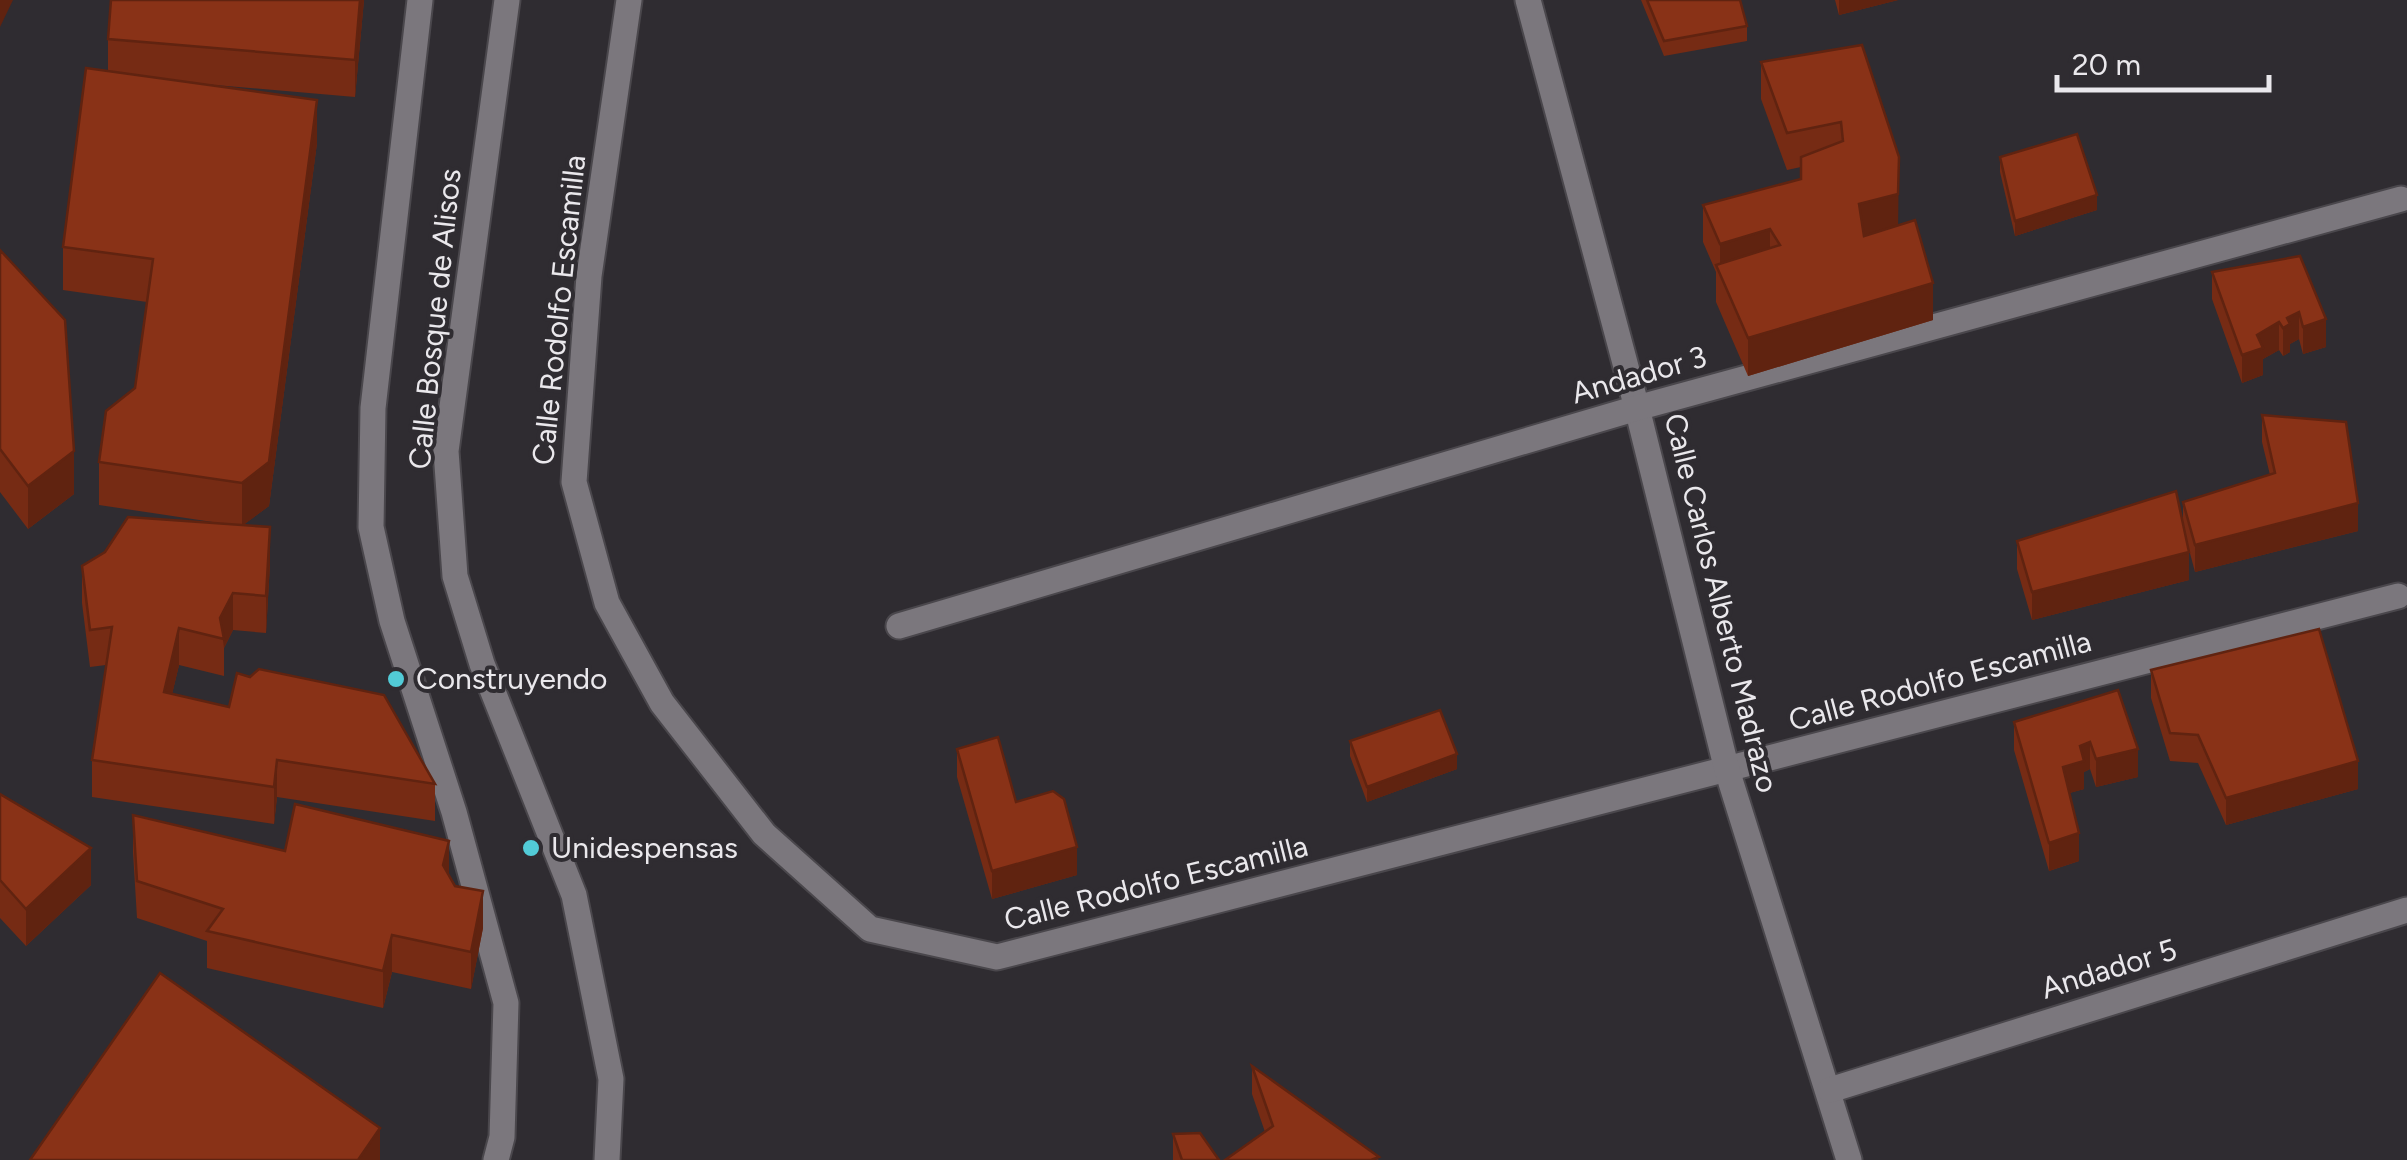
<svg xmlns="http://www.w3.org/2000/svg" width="2407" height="1160" viewBox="0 0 2407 1160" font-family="Figtree,sans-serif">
	<rect width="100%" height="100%" fill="#2f2c31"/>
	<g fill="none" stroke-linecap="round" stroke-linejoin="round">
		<g stroke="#4a474c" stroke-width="29">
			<g id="minor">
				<polyline points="629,0 589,276 574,482 607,603 662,703 764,834 870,929 997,957 2398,596"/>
				<polyline points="1528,0 1637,408 1727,770 1849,1160"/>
				<polyline points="899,626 1637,408 2401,199"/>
				<polyline points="1830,1090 2407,910"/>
			</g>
		</g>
		<g stroke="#4a474c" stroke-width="29">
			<g id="tertiary">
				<polyline points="420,0 373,408 371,527 392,621 454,812 506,1003 502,1137 496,1160"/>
				<polyline points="507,0 446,451 455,576 482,664 574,895 611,1079 607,1160"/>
			</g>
		</g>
		<use href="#minor" stroke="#7b777d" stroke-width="25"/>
		<use href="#tertiary" stroke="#7b777d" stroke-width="25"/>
	</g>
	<g fill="#762b14">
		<polygon points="111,0 364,0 355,97 203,84 317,143 269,506 243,525 270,564 266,633 233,630 224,648 224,676 179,665 172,694 435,784 435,821 277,797 274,824 92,797 92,760 106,665 90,667 82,603 82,566 226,524 99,505 99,462 135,388 147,302 63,290 63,247 108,71 108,39"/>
		<polygon points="1641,0 1740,0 1747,26 1747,41 1664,56"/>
		<polygon points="1835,0 1898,0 1839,15"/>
		<polygon points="1862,45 1898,225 1933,320 1748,376 1716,302 1716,272 1703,242 1703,205 1801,179 1801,167 1787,170 1761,99 1761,62"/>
		<polygon points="2000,157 2097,210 2015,236 2000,172"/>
		<polygon points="0,250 74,494 28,529 0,492"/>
		<polygon points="2212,272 2326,319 2326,347 2303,354 2299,339 2290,344 2290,352 2283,356 2279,350 2263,359 2263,375 2242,383 2212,299"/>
		<polygon points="2262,415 2358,531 2195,572 2187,542 2189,580 2032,620 2017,569 2017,541 2183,525 2183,502 2270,475 2262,442"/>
		<polygon points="2151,670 2358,789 2226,825 2198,763 2170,761 2151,698"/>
		<polygon points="2118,690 2138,777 2096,787 2090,769 2084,772 2084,789 2069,793 2079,861 2049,871 2014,750 2014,722"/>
		<polygon points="1350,741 1457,769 1367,802 1350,756"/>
		<polygon points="957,749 1016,802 1077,875 992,899 957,777"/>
		<polygon points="0,794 91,885 26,946 0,918"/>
		<polygon points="133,815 285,851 449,875 483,928 471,989 392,972 383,1008 207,968 207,941 137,918 133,852"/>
		<polygon points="1252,1066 1379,1160 1265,1132 1252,1094"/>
		<polygon points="1173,1134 1219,1160 1173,1160"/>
	</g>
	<g fill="#602310">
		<polygon points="0,0 13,0 0,27"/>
		<polygon points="360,0 364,0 355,97 355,60"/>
		<polygon points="1839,0 1898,0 1839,15"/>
		<polygon points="317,100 317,143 269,506 242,526 242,483"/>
		<polygon points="1899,157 1898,231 1859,241 1859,204"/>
		<polygon points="2097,195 2097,210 2015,236 2015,221"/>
		<polygon points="1770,229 1770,266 1720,273 1720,244"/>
		<polygon points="1933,283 1933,320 1748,376 1748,338"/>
		<polygon points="2299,312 2299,339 2290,344 2290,352 2283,356 2283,328 2287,318"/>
		<polygon points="2326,319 2326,347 2303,354 2303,327"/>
		<polygon points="2279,322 2279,350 2263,359 2263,375 2242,383 2242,355 2257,335"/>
		<polygon points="74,451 74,494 28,529 28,486"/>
		<polygon points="2358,503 2358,531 2195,572 2195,545"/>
		<polygon points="270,527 270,564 266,633 266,596"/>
		<polygon points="2189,552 2189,580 2032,620 2032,592"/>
		<polygon points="233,593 233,630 224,648 220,618"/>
		<polygon points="179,628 179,665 164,729 164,692"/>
		<polygon points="2090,742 2090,769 2084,772 2084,789 2063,795 2063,767 2080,746"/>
		<polygon points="2138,749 2138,777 2096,787 2096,759"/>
		<polygon points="1457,754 1457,769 1367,802 1367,787"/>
		<polygon points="277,760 277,797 274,824 274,787"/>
		<polygon points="2358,761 2358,789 2226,825 2226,798"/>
		<polygon points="2079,833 2079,861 2049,871 2049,843"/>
		<polygon points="449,841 449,878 443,865"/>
		<polygon points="1077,847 1077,875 992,899 992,871"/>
		<polygon points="91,848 91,885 26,946 26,909"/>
		<polygon points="483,891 483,928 471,989 471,952"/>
		<polygon points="392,935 392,972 383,1008 383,971"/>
		<polygon points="380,1128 380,1160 358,1160"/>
	</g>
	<g fill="#893217" stroke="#602310" stroke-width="2.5">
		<polygon points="111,0 360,0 355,60 108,39"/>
		<polygon points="1647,0 1740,0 1747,26 1664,41"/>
		<polygon points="1862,45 1899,157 1898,194 1859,204 1864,236 1915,220 1933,283 1748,338 1716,265 1780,245 1770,229 1720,244 1703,205 1801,179 1801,157 1843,141 1841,122 1787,133 1761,62"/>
		<polygon points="86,68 317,100 269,462 242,483 99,462 106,411 135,388 153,259 63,247"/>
		<polygon points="2077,134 2097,195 2015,221 2000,157"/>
		<polygon points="0,250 65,320 74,451 28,486 0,449"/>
		<polygon points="2300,256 2326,319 2303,327 2299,312 2287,318 2290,324 2283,328 2279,322 2257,335 2263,348 2242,355 2212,272"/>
		<polygon points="2262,415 2346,422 2358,503 2195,545 2183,502 2275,473"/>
		<polygon points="2176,491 2189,552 2032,592 2017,541"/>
		<polygon points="128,517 270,527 266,596 233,593 220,618 224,639 179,628 164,692 229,707 237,673 250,677 259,669 384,695 435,784 277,760 274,787 92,760 112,627 90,630 82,566 105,552"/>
		<polygon points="2319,629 2358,761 2226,798 2198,735 2170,733 2151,670"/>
		<polygon points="2118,690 2138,749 2096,759 2090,742 2080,746 2084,761 2063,767 2079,833 2049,843 2014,722"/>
		<polygon points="1440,710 1457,754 1367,787 1350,741"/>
		<polygon points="998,737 1016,802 1053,791 1064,799 1077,847 992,871 957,749"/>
		<polygon points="0,794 91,848 26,909 0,880"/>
		<polygon points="295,804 449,841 443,865 455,886 483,891 471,952 392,935 383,971 207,931 223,909 137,881 133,815 285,851"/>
		<polygon points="160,973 380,1128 358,1160 30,1160"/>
		<polygon points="1252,1066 1379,1157 1371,1160 1225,1160 1273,1126"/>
		<polygon points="1200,1133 1219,1160 1182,1160 1173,1134"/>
	</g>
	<g fill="#52cbd7" stroke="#2f2c31" stroke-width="4">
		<circle cx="396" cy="679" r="10"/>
		<circle cx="531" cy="848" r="10"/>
	</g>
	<g text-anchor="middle" stroke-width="8" stroke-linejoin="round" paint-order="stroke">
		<g font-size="30" fill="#eae8ec" stroke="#2f2c31">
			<text transform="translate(559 310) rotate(-84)" y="10">Calle Rodolfo Escamilla</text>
			<text transform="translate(435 319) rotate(-84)" y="10">Calle Bosque de Alisos</text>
			<text transform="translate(1639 375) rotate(-16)" y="10">Andador 3</text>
			<text transform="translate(1721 603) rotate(76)" y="10">Calle Carlos Alberto Madrazo</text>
			<text transform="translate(1940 681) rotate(-15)" y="10">Calle Rodolfo Escamilla</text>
			<text transform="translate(1156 883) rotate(-14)" y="10">Calle Rodolfo Escamilla</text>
			<text transform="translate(2109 969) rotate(-17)" y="10">Andador 5</text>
		</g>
		<g font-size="30" fill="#eae8ec" stroke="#2f2c31" text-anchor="start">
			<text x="416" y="689">Construyendo</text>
			<text x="551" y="858">Unidespensas</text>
		</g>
	</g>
	<path d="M2057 75v15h212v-15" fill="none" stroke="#eae8ec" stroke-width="5"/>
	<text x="2072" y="75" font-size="30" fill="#eae8ec" stroke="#2f2c31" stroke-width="8" paint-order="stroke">20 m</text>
</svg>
